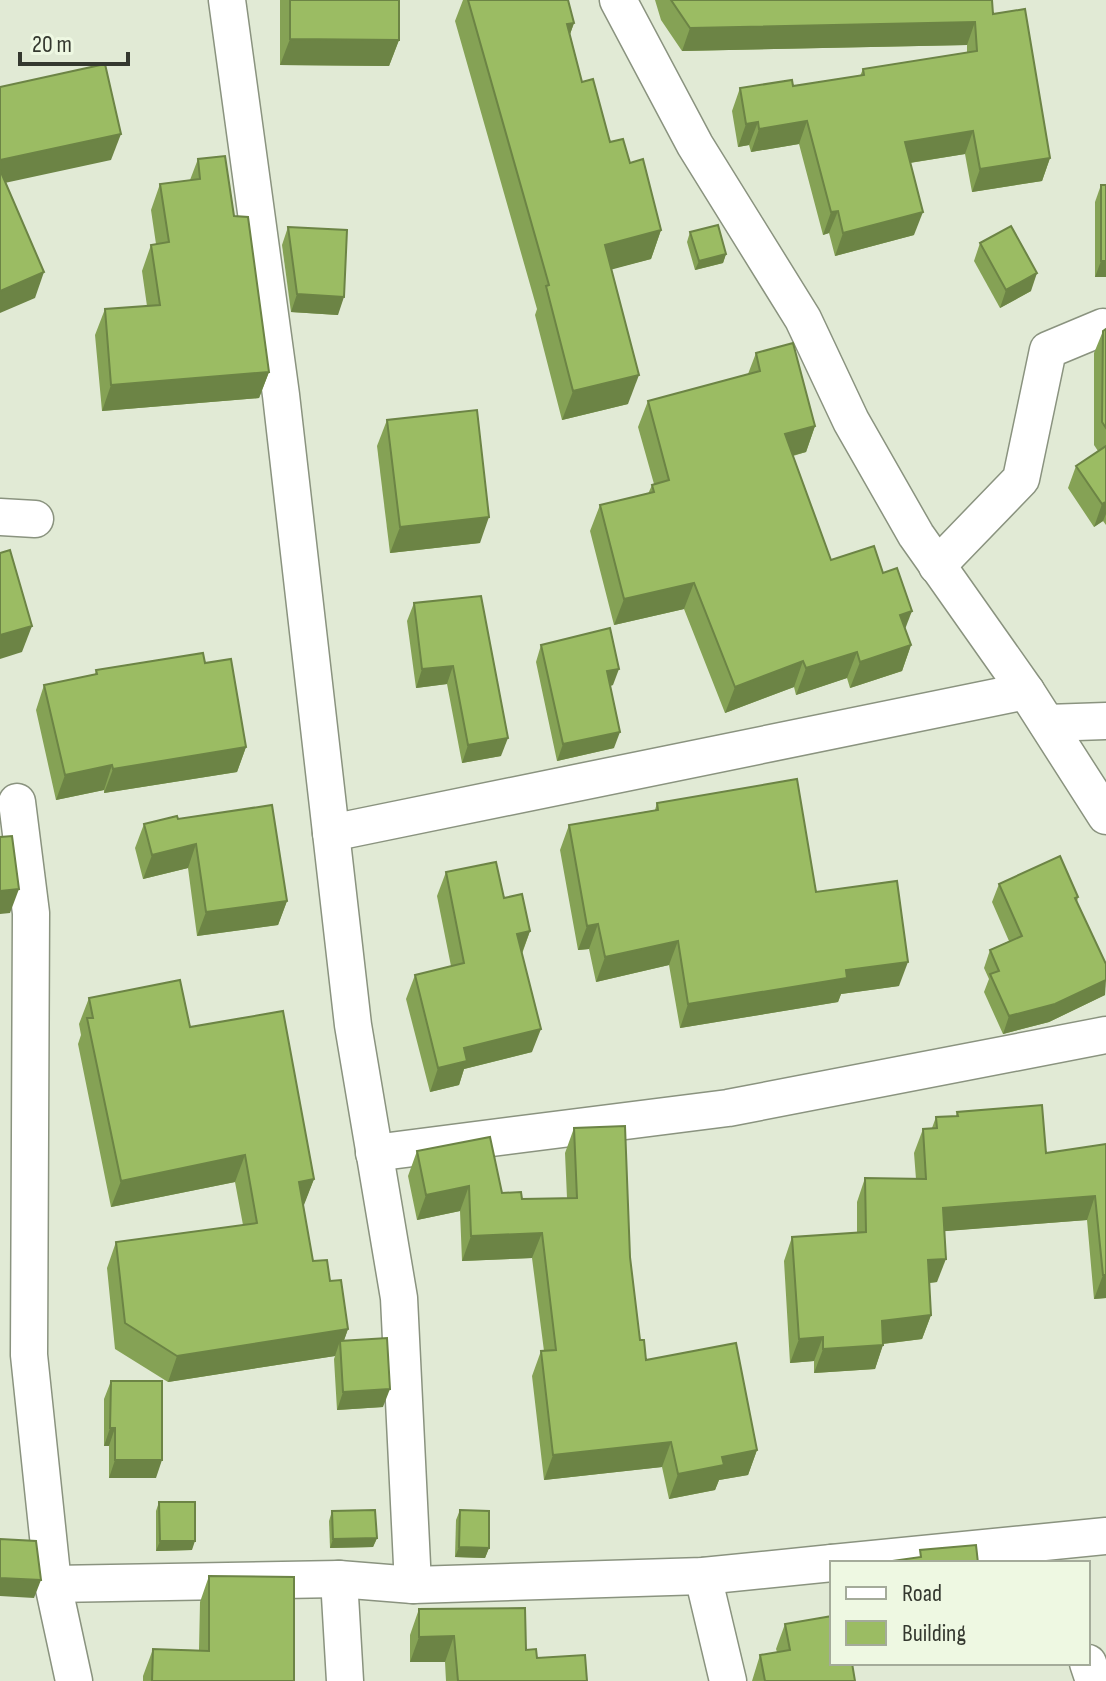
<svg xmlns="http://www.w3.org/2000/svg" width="1106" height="1681" viewBox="0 0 1106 1681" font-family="'Sofia Sans Condensed',sans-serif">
	<rect width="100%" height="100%" fill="#e1ead5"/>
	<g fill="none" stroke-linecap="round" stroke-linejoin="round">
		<g stroke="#8a937f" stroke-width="39">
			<g id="minor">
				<polyline points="227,0 281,395 353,1025 399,1298 413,1585"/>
				<polyline points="618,0 695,145 803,319 851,421 916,535 1026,691 1106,816"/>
				<polyline points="0,517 35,519"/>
				<polyline points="937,566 1021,479 1048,350 1103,327"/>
				<polyline points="1047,723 1106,721"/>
				<polyline points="17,802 31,913 29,1355 53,1584 74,1681"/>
				<polyline points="331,833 1026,691"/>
				<polyline points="374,1153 728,1108 1106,1035"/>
				<polyline points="832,1563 1106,1536"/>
				<polyline points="703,1576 728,1681"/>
				<polyline points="339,1579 345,1681"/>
				<polyline points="53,1584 339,1579 413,1585 703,1576 832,1563"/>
				<polyline points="1088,1663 1094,1681"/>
			</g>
		</g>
		<use href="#minor" stroke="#fff" stroke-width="36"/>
	</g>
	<g fill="#85a255">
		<polygon points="280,0 399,0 399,40 389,66 280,65"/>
		<polygon points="463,0 568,0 574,23 570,34 582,82 610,142 630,163 661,230 651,259 611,269 628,404 562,420 535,315 537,309 455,21"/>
		<polygon points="655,0 992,0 993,14 1050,158 1042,181 972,192 965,154 910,163 914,235 835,256 829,233 823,235 799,144 751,152 749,145 738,147 732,111 740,88 793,86 860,76 863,69 967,53 967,45 682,51 661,20"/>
		<polygon points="198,159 234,216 269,372 259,398 102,411 95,335 105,309 147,306 142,271 151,245 156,244 151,210 160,184 190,180"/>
		<polygon points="1101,185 1106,277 1095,277 1095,202"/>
		<polygon points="288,227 338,315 291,312 282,245"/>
		<polygon points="690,232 726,254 723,263 695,270 687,242"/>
		<polygon points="980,243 1031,291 1000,308 974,261"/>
		<polygon points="1106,329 1106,525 1103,521 1094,527 1068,488 1076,466 1098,451 1094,445 1094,353 1103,331"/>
		<polygon points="756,353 815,426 806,452 793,456 831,560 883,573 911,645 902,671 850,688 847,678 796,695 794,687 725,713 684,609 614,625 590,531 600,505 648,494 652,485 654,484 638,427 648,401 748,374"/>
		<polygon points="387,420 480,543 390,553 377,446"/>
		<polygon points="481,596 501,756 462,763 447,684 416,688 407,621 414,603"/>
		<polygon points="541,645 613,685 610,686 614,748 557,761 536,662"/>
		<polygon points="205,663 246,747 237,772 104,793 104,790 56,800 36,710 44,685 95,675 96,670"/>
		<polygon points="657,803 816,892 899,986 841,994 838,1002 680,1028 669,965 596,982 589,949 578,950 560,850 569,825 655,810"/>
		<polygon points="178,819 287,901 278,925 197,936 188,868 143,879 135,848 144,824"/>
		<polygon points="446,872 504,898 530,931 522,954 532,1052 464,1069 459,1085 430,1092 406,999 415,975 451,966 437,896"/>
		<polygon points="999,884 1078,897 1077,902 1105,995 1049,1022 1003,1034 984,992 989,979 984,968 990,950 1009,941 992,902"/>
		<polygon points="89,998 190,1027 314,1179 303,1206 313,1261 330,1281 348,1329 344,1340 383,1407 337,1410 334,1359 335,1356 168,1382 115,1349 107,1268 116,1242 243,1225 235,1182 111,1207 78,1044 81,1035 79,1024"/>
		<polygon points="957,1112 1046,1153 1106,1144 1106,1298 1094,1299 1087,1220 944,1231 937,1282 929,1283 931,1315 922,1339 883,1344 875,1369 814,1373 814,1361 790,1363 784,1261 792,1237 857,1233 857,1202 865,1178 916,1179 914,1153 923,1129 932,1128 936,1117 956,1116"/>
		<polygon points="574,1128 630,1257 640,1340 646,1360 757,1450 748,1475 719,1480 715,1490 669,1499 662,1467 544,1480 532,1376 541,1351 544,1351 532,1258 462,1261 460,1211 417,1220 408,1176 417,1151 502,1193 522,1199 567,1198 565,1153"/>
		<polygon points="111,1381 156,1478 109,1478 109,1446 104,1446 104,1399"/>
		<polygon points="159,1502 192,1550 156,1551 156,1511"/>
		<polygon points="460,1510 489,1548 485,1558 455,1557 456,1520"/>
		<polygon points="332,1511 377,1538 373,1547 330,1548 329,1521"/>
		<polygon points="209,1576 294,1681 143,1681 143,1676 153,1649 199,1650 200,1602"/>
		<polygon points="419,1609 526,1650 537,1658 587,1681 446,1681 445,1662 410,1662 410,1635"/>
		<polygon points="785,1624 855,1681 752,1681 760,1655 777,1652 776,1649"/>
	</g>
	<g fill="#6c8445">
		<polygon points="975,22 967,45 682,51 690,28"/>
		<polygon points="574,23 564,51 567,24"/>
		<polygon points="290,39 399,40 389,66 280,65"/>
		<polygon points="807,121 799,144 751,152 759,129"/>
		<polygon points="758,122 749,145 738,147 746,124"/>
		<polygon points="973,131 965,154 896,165 905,142"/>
		<polygon points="121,134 111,160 0,184 0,160"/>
		<polygon points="1050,158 1042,181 972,192 980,169"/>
		<polygon points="838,211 829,233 823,235 831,212"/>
		<polygon points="923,212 914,235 835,256 843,233"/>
		<polygon points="661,230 651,259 595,274 605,245"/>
		<polygon points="726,254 723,263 695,270 699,261"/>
		<polygon points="1101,261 1106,261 1106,277 1095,277"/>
		<polygon points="44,272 35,298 0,313 0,291"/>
		<polygon points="1037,273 1031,291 1000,308 1006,290"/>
		<polygon points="297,294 344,297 338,315 291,312"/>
		<polygon points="269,372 259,398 102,411 111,385"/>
		<polygon points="639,375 628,404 562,420 573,391"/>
		<polygon points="815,426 806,452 775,460 785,434"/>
		<polygon points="1106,502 1106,514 1103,521 1094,527 1102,504"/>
		<polygon points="489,517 480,543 390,553 400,527"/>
		<polygon points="694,583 684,609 614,625 624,599"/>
		<polygon points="912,611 902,637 900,615"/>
		<polygon points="32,626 22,652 0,659 0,635"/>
		<polygon points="911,645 902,671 850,688 860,662"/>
		<polygon points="857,652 847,678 796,695 806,668"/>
		<polygon points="803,661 794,687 725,713 735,687"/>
		<polygon points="453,666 447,684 416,688 422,669"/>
		<polygon points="619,669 613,685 601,688 607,671"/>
		<polygon points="620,732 614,748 557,761 563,744"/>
		<polygon points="508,738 501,756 462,763 468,745"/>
		<polygon points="246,747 237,772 104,793 113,769"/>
		<polygon points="112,765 104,790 56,800 65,775"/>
		<polygon points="196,844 188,868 143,879 152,855"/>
		<polygon points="19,889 10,913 0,914 0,891"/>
		<polygon points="287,901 278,925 197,936 206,912"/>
		<polygon points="598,924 589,949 578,950 587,926"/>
		<polygon points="530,931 521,955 517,934"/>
		<polygon points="678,941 669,965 596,982 605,957"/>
		<polygon points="908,962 899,986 841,994 838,1002 680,1028 688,1004 846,970"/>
		<polygon points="1106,980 1105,995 1049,1022 1003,1034 1009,1016"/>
		<polygon points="541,1029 532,1052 464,1069 459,1085 430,1092 438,1068 464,1048"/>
		<polygon points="245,1155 235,1182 111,1207 121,1181"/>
		<polygon points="314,1179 304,1205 290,1208 299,1182"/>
		<polygon points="469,1186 460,1211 417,1220 426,1195"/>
		<polygon points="1095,1196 1087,1220 934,1232 943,1208"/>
		<polygon points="542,1233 532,1258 462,1261 471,1236"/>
		<polygon points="946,1259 937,1282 919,1284 928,1260"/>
		<polygon points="1103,1275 1106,1275 1106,1298 1094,1299"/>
		<polygon points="931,1315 922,1339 873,1345 882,1321"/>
		<polygon points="348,1329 341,1349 340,1341 335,1356 168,1382 177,1356"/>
		<polygon points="823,1337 814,1361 790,1363 799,1339"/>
		<polygon points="883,1345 875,1369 814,1373 823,1349"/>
		<polygon points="390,1389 383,1407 337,1410 343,1392"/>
		<polygon points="110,1428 115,1428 109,1446 104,1446"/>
		<polygon points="671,1442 662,1467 544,1480 553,1455"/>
		<polygon points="757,1450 748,1475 719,1480 715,1490 669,1499 678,1474 722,1457"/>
		<polygon points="115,1460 162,1460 156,1478 109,1478"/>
		<polygon points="377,1538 373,1547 330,1548 333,1539"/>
		<polygon points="160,1541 195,1541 192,1550 156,1551"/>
		<polygon points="459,1547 489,1548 485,1558 455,1557"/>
		<polygon points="0,1578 41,1580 34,1598 0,1596"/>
		<polygon points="454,1636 445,1662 410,1662 419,1637"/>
	</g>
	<g fill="#9bbc63" stroke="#6c8445" stroke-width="2">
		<polygon points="290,0 399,0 399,40 290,39"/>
		<polygon points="468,0 568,0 574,23 567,24 582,82 593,79 610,142 623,139 630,163 643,159 661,230 605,245 639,375 573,391 546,286 549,285"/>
		<polygon points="671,0 992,0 993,14 1025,9 1050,158 980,169 973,131 905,142 923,212 843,233 838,211 831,212 807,121 759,129 758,122 746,124 740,88 792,80 793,86 864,75 863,69 977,51 975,22 690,28"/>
		<polygon points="105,64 121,134 0,160 0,87"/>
		<polygon points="225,156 234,216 248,217 269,372 111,385 105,309 160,305 151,245 169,242 160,184 200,179 198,159"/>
		<polygon points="0,170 44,272 0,291"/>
		<rect x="1101" y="185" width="5" height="76"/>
		<polygon points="718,225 726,254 699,261 690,232"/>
		<polygon points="1011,226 1037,273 1006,290 980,243"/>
		<polygon points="288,227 347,230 344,297 297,294"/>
		<polygon points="1106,329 1106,428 1102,422 1103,331"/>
		<polygon points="793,343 815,426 785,434 831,560 874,546 883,573 897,568 912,611 900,615 911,645 860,662 857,652 806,668 803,661 735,687 694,583 624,599 600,505 654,492 652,485 669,480 648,401 760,371 756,353"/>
		<polygon points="477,410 489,517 400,527 387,420"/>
		<polygon points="1106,446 1106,502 1102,504 1076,466"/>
		<polygon points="10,550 32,626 0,635 0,553"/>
		<polygon points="481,596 508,738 468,745 453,666 422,669 414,603"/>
		<polygon points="610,628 619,669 607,671 620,732 563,744 541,645"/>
		<polygon points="203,653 205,663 231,659 246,747 113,769 112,765 65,775 44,685 97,674 96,670"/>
		<polygon points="797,779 816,892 897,881 908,962 846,970 847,978 688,1004 678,941 605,957 598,924 587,926 569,825 658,810 657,803"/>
		<polygon points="272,805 287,901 206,912 196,844 152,855 144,824 177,816 178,819"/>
		<polygon points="12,836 19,889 0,891 0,837"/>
		<polygon points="1060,856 1078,897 1075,898 1106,964 1106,980 1055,1004 1009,1016 990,974 999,971 990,950 1022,936 999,884"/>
		<polygon points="496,862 504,898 522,894 530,931 517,934 541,1029 464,1048 467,1061 438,1068 415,975 464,963 446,872"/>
		<polygon points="180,980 190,1027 283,1011 314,1179 299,1182 313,1261 327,1260 330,1281 341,1280 348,1329 177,1356 125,1323 116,1242 257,1223 245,1155 121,1181 87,1018 93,1018 89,998"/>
		<polygon points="1042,1105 1046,1153 1106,1144 1106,1275 1103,1275 1095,1196 943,1208 946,1259 928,1260 931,1315 882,1321 883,1345 823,1349 823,1337 799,1339 792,1237 866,1232 865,1178 926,1179 923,1129 937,1128 936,1117 958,1116 957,1112"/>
		<polygon points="625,1126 630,1257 640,1340 644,1340 646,1360 736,1343 757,1450 722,1457 724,1465 678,1474 671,1442 553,1455 541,1351 556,1350 542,1233 471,1236 469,1186 426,1195 417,1151 490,1137 502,1193 521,1192 522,1199 577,1198 574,1128"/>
		<polygon points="387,1338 390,1389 343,1392 340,1341"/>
		<polygon points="111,1381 162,1381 162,1460 115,1460 115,1428 110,1428"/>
		<polygon points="159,1502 195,1502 195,1541 160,1541"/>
		<polygon points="375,1510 377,1538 333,1539 332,1511"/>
		<polygon points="460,1510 489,1511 489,1548 459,1547"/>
		<polygon points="0,1539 36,1541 41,1580 0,1578"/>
		<polygon points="976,1545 978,1563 878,1563 921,1557 920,1550"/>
		<polygon points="209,1576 294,1577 294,1681 152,1681 153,1649 209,1651"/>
		<polygon points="525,1608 526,1650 536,1649 537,1658 585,1655 587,1681 458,1681 454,1636 419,1637 419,1609"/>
		<polygon points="832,1616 832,1663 852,1663 855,1681 765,1681 760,1655 790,1650 785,1624"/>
	</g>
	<rect x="830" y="1561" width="260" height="104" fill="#eef8e2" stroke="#a4ab9a" stroke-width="2"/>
	<rect x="846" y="1587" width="40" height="12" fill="#ffffff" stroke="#a4ab9a" stroke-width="2"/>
	<text x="902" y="1601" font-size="24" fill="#34382f">Road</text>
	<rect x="846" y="1621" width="40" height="24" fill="#9bbc63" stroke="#a4ab9a" stroke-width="2"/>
	<text x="902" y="1641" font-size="24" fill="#34382f">Building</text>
	<path d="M20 52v12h108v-12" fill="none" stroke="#34382f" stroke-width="4"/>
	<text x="32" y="52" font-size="24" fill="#34382f" stroke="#eef8e2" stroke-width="6" paint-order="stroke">20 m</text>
</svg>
